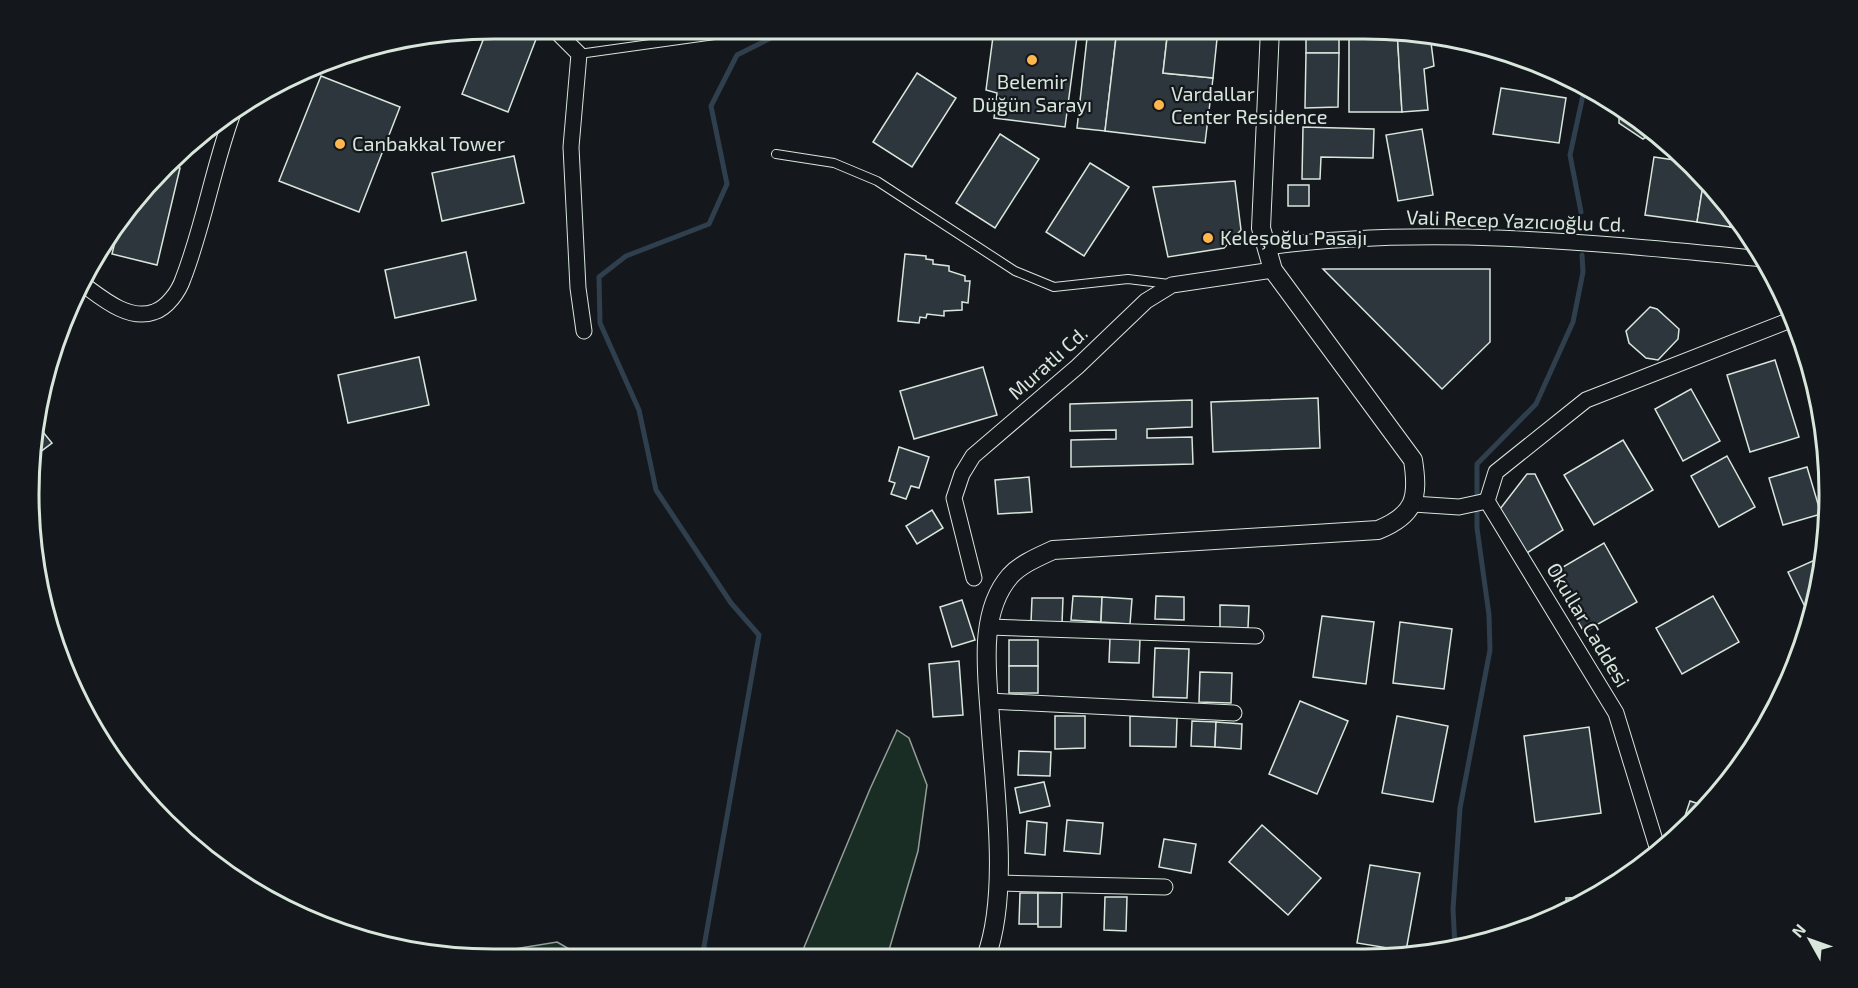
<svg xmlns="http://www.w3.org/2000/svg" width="1858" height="988" viewBox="0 0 1858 988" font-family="'Exo 2',sans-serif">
	<rect width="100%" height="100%" fill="#14181c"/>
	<g fill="#1a2d24" stroke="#939e99" stroke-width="1.5">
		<polygon points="897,730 909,738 927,785 918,851 887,957 800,957 870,789"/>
		<polygon points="557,942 585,958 499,958 508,950"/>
	</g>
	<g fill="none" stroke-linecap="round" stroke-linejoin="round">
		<g stroke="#2f3f4d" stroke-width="5">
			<polyline points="1581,212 1570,155 1585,86"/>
			<polyline points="1455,947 1453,909 1460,808 1490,650 1489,615 1477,528 1477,464 1536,404 1573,322 1583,272 1582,255"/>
			<polyline points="702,958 759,635 731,603 656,490 639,410 600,323 599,277 626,256 709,224 727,184 711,106 737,55 789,29"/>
		</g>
	</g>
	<g fill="#2c363c" stroke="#d8e6dc" stroke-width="1.5">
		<polygon points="525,29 538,34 508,112 462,94 487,30"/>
		<polygon points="994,29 1078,29 1065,127 994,118 997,93 986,90"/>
		<polygon points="1088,29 1117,29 1105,131 1077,128"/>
		<polygon points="1117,29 1168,29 1163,73 1213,78 1205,143 1105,131"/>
		<polygon points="1168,29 1218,29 1213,78 1163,73"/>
		<rect x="1306" y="29" width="33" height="24"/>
		<polygon points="1349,29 1397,30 1402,112 1349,112"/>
		<polygon points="1397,30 1430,35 1434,66 1424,69 1428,110 1402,112"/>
		<polygon points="1306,53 1339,53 1338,107 1305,108"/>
		<polygon points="917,73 956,98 912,167 873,142"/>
		<polygon points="321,76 400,107 359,212 279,181"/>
		<polygon points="1501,88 1566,98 1559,143 1493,134"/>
		<polygon points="1619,107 1654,132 1643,139 1619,123"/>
		<polygon points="1303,127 1374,129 1373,158 1321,157 1320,179 1302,179"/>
		<polygon points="1422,129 1433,195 1398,201 1386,135"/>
		<polygon points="1000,134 1039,159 995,228 956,203"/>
		<polygon points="514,156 524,203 442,221 432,173"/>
		<polygon points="1654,157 1688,162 1704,179 1697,222 1645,215"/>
		<polygon points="1090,163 1129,187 1084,256 1046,232"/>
		<polygon points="172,166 180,168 157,265 112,254 120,221"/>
		<polygon points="1704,179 1733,210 1730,227 1697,222"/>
		<polygon points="1235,181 1241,230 1224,248 1168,257 1153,187"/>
		<rect x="1288" y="185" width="21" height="21"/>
		<polygon points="1733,210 1745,229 1730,227"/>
		<polygon points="466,252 476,300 395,318 385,270"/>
		<polygon points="905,254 926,256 926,259 933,260 933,264 949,266 949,271 965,276 965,281 970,281 968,303 962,302 962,310 944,311 944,316 927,314 926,318 920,317 919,323 898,321"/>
		<polygon points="1323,269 1490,269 1490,342 1442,389"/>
		<polygon points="1650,307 1657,309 1679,329 1678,339 1658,360 1646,358 1629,343 1626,331"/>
		<polygon points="419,357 429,405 348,423 338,375"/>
		<polygon points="1775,360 1799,437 1750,452 1727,375"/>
		<polygon points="983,367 997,415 914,439 900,391"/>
		<polygon points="1691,389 1720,441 1683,461 1655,409"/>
		<polygon points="1318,398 1320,448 1213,452 1211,402"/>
		<polygon points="1192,400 1192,427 1147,429 1147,438 1192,437 1193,464 1071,467 1071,440 1116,439 1116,430 1070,431 1070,404"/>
		<polygon points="39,427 52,443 36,455"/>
		<polygon points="1623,440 1653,490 1594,525 1564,475"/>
		<polygon points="899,447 929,457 919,488 911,486 906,499 891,494 895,483 889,481"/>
		<polygon points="1727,456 1755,507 1719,527 1691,476"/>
		<polygon points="1807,467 1821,514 1783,525 1769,478"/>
		<polygon points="1527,474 1535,474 1563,530 1527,553 1500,509"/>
		<polygon points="1029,477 1032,512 998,514 995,480"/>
		<polygon points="932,510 943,528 917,544 906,526"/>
		<polygon points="1604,543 1637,602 1584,632 1551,574"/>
		<polygon points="1826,555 1811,619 1788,572"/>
		<polygon points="1073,596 1102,597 1101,622 1071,620"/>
		<polygon points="1156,596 1184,597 1184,620 1155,619"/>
		<polygon points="1713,596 1739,642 1682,674 1656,628"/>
		<polygon points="1102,597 1132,599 1130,624 1101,622"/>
		<polygon points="1032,598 1063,598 1062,624 1031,623"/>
		<polygon points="962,600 975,640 952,647 940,607"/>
		<polygon points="1220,605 1249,606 1248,628 1220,627"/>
		<polygon points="1322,616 1374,622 1366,684 1313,677"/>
		<polygon points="1400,622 1452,629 1444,689 1393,683"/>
		<polygon points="1110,638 1140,639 1139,663 1109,662"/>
		<rect x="1009" y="640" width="29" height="26"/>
		<polygon points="1155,648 1189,649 1187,698 1153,697"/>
		<polygon points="959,661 963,715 933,717 929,664"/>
		<rect x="1009" y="666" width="29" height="27"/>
		<polygon points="1200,672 1232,673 1231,703 1199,702"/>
		<polygon points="1300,701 1348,721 1317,794 1269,774"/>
		<polygon points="1055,716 1085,716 1085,748 1055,749"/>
		<polygon points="1130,716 1177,718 1176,747 1130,746"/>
		<polygon points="1397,716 1448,726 1433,802 1382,793"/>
		<polygon points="1192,721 1216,722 1215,747 1191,746"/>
		<polygon points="1216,722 1242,724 1241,749 1215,747"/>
		<polygon points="1589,727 1601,813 1535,822 1524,736"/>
		<polygon points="1019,751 1051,752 1050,776 1018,775"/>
		<polygon points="1044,782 1050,806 1020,813 1015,788"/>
		<polygon points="1690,801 1708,807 1691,821 1684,819"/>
		<polygon points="1067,820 1103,823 1100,854 1064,851"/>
		<polygon points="1027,821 1047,823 1045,855 1025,853"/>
		<polygon points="1262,825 1321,878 1288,915 1229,862"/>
		<polygon points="1164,839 1196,844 1191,873 1159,867"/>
		<polygon points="1370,865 1420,873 1406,951 1357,943"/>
		<polygon points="1020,893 1038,893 1038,924 1019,924"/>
		<polygon points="1038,893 1062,893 1061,927 1038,927"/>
		<polygon points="1105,897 1127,897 1126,931 1104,930"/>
		<polygon points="1594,897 1567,911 1566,898"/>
	</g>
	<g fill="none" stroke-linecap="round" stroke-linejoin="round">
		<g stroke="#d8e6dc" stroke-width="10">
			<g id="service">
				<polyline points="579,54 736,32"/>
				<polyline points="776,154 834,163 877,181 1015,271 1054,287 1128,279 1169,284"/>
			</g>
		</g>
		<g stroke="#d8e6dc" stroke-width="17">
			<g id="minor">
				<polyline points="554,29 579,54 571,147 578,288 584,331"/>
				<path d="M1267,247C1432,225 1598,243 1763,259"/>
				<path d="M84,285C103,299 129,321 154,312C167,308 179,291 183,279C204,225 213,167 233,113"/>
				<polyline points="1487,501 1616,713 1658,850"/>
				<polyline points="1487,501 1496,472 1586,400 1793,319"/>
				<polyline points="1413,504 1459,507 1487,501"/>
				<polyline points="974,578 954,498 962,474 973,456 1077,367 1146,301 1172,285 1273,270"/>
				<polyline points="989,627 1256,636"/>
				<polyline points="989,701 1234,713"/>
				<polyline points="999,883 1165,887"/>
			</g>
		</g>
		<g stroke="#d8e6dc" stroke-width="20">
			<path id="tertiary" d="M986,957C1010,893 994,786 990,717C987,672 978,613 1010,576C1021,564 1038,557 1053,550L1378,530C1415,515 1419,498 1413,460L1273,270L1261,228L1270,29"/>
		</g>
		<use href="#service" stroke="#14181c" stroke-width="8"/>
		<use href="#minor" stroke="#14181c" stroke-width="15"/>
		<use href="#tertiary" stroke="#14181c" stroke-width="18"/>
	</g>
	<g fill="#ffb74d" stroke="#14181c" stroke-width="2">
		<circle cx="1032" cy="60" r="6"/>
		<circle cx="1159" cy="105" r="6"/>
		<circle cx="340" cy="144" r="6"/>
		<circle cx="1208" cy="238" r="6"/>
	</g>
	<g text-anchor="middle" stroke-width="4.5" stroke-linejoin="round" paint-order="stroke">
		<g font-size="20" fill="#d8e6dc" stroke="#14181c" text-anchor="start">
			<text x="1032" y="89" text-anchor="middle">Belemir<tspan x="1032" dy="23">Düğün Sarayı</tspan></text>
			<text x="1171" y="101">Vardallar<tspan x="1171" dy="23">Center Residence</tspan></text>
			<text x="352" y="151">Canbakkal Tower</text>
			<text x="1220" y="245">Keleşoğlu Pasajı</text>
		</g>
		<g font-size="20" fill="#d8e6dc" stroke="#14181c">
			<text transform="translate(1516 221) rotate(2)" y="7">Vali Recep Yazıcıoğlu Cd.</text>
			<text transform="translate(1048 363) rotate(-42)" y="7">Muratlı Cd.</text>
			<text transform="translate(1588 625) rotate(59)" y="7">Okullar Caddesi</text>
		</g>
	</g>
	<path d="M0 0H1858V988H0ZM494 39H1364A455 455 0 0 1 1819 494V494A455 455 0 0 1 1364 949H494A455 455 0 0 1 39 494V494A455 455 0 0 1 494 39Z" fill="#14181c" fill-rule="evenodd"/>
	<path fill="none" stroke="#d8e6dc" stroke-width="3" d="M494 39H1364A455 455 0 0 1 1819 494V494A455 455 0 0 1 1364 949H494A455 455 0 0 1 39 494V494A455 455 0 0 1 494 39Z"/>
	<g transform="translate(1810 940) rotate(310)" stroke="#14181c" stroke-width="4.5" paint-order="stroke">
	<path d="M0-4.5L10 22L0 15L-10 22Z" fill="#d8e6dc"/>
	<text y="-9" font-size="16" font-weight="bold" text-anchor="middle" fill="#d8e6dc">N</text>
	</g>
</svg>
